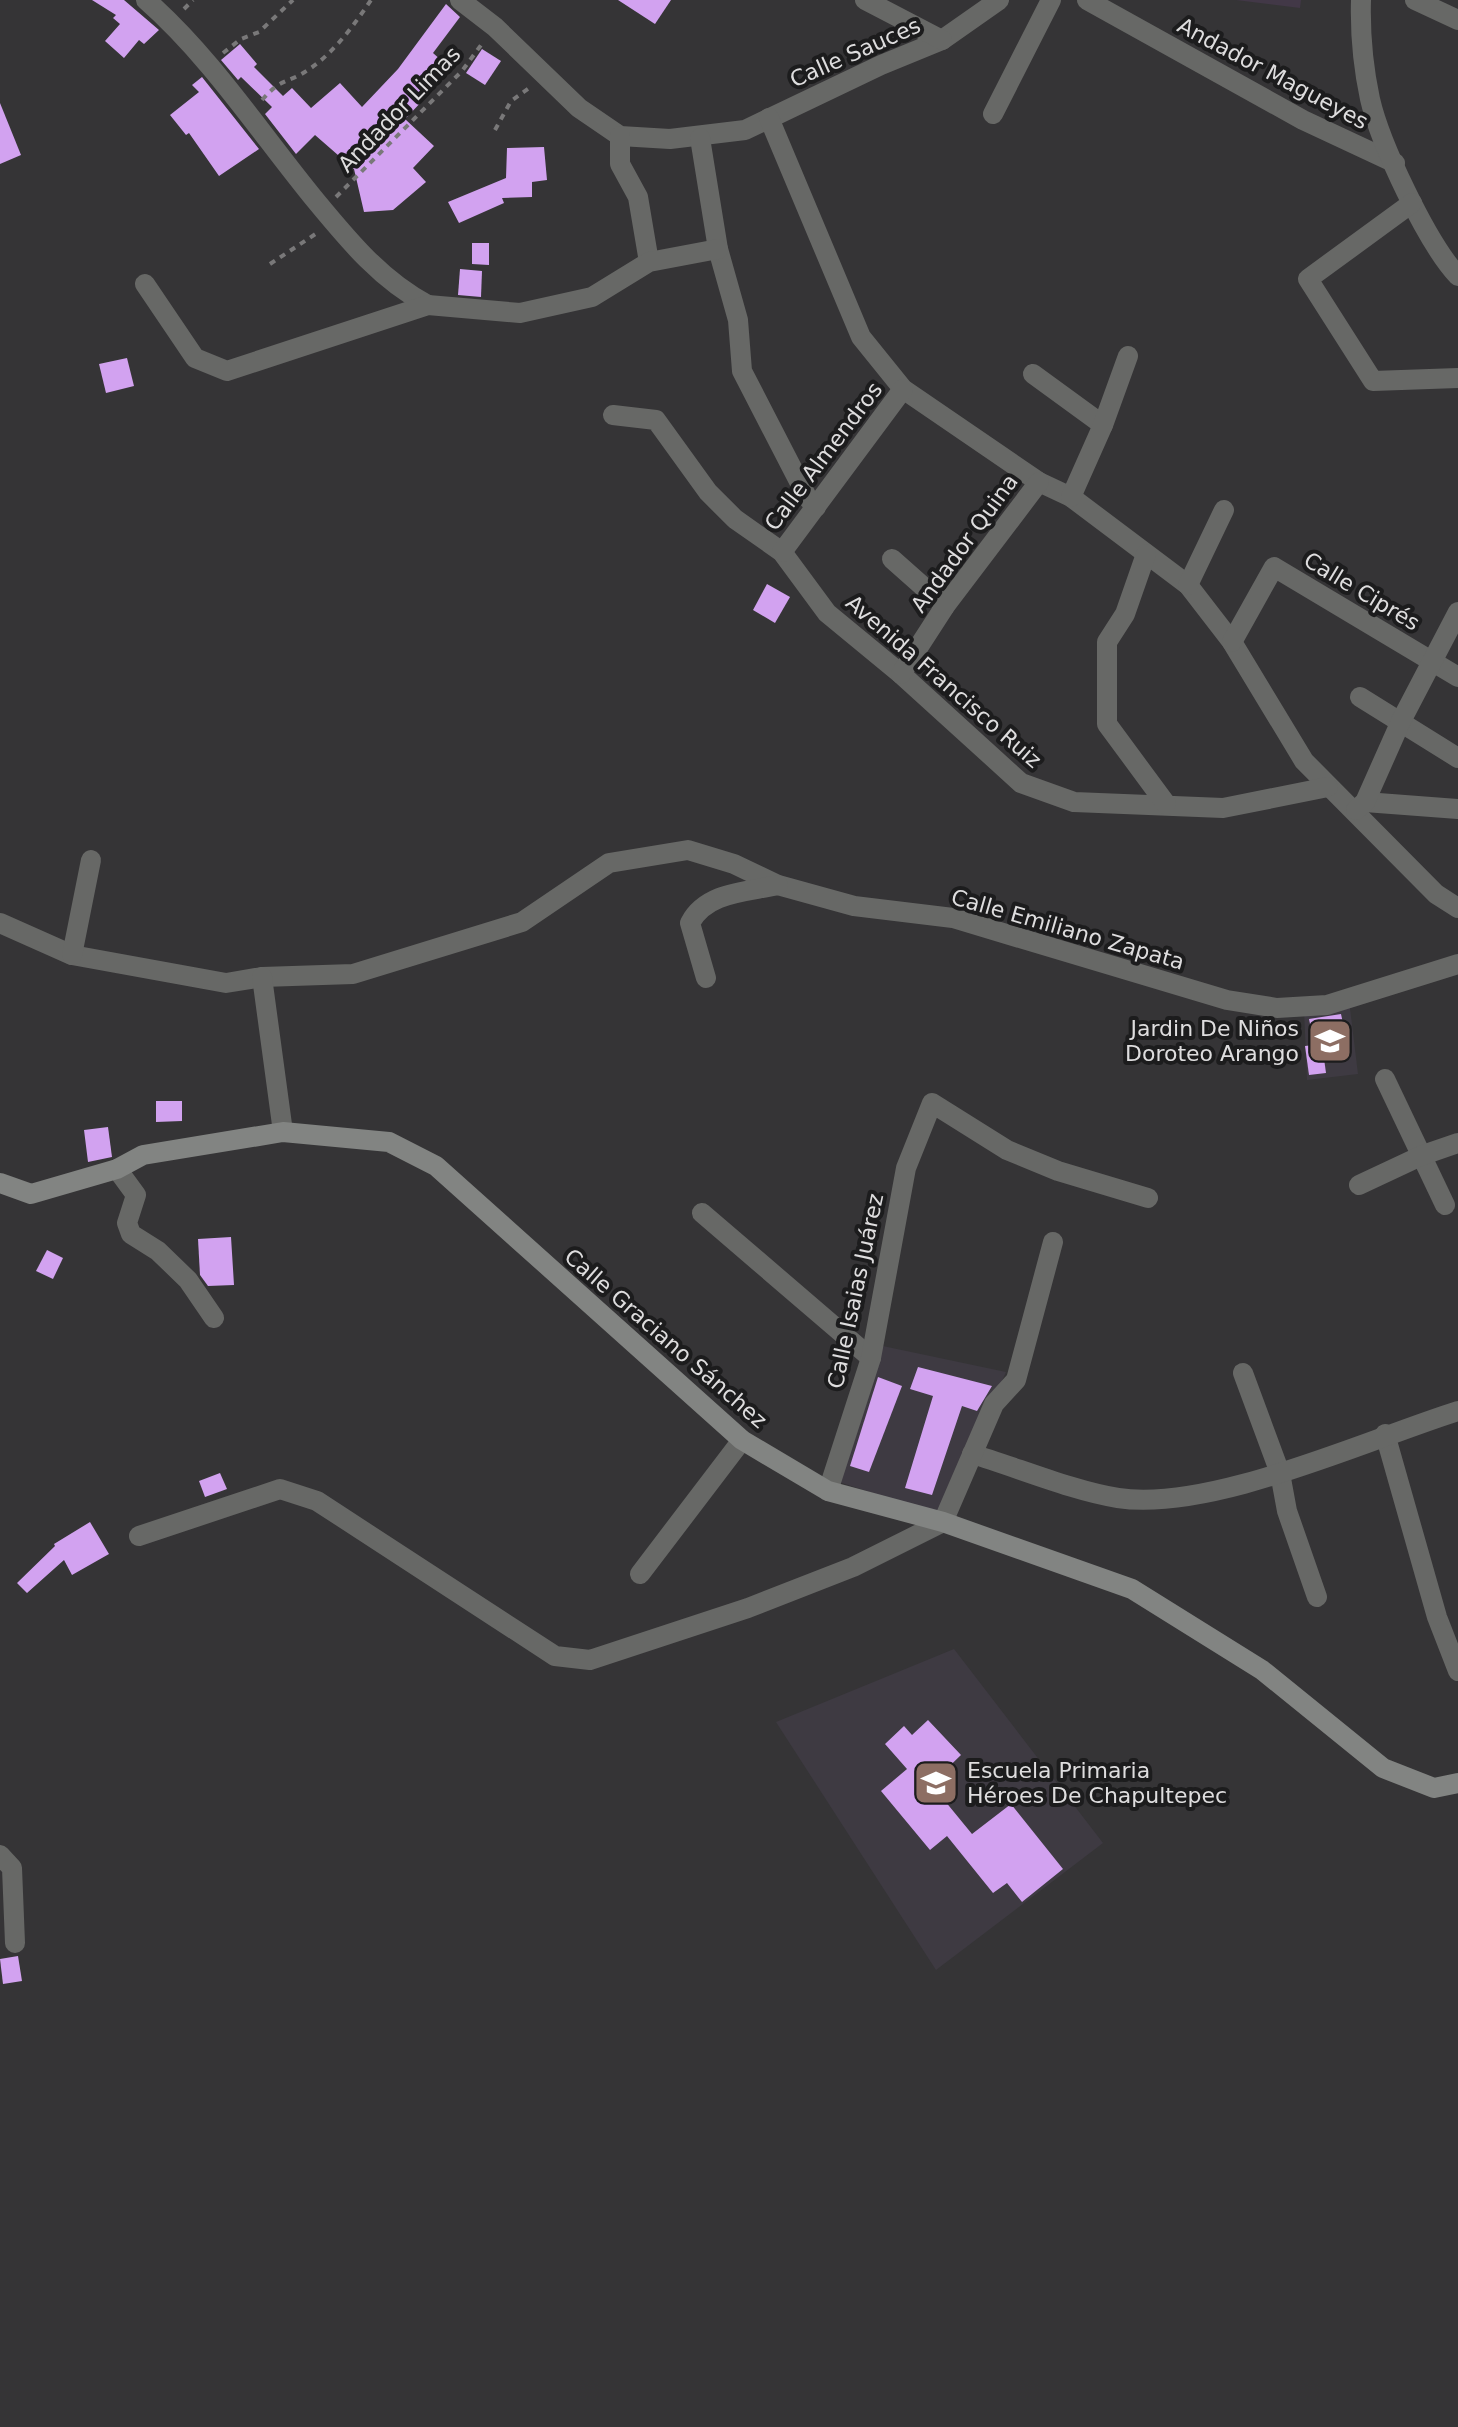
<svg xmlns="http://www.w3.org/2000/svg" width="1458" height="2427" viewBox="0 0 1458 2427" font-family="'DejaVu Sans',sans-serif">
	<rect width="100%" height="100%" fill="#353436"/>
	<g fill="#3e3a42">
		<polygon points="1349,1000 1358,1074 1307,1080 1304,1009"/>
		<polygon points="878,1345 1006,1372 940,1515 836,1481"/>
		<polygon points="954,1649 1103,1843 936,1970 776,1722"/>
	</g>
	<polygon fill="#423847" points="1236,0 1301,0 1300,8"/>
	<g fill="#d2a2f0">
		<polygon points="92,0 124,0 159,30 144,44 139,40 124,58 105,41 120,24 113,18 116,15"/>
		<polygon points="618,0 671,0 655,24"/>
		<polygon points="446,4 460,17 433,53 442,61 418,88 427,96 405,119 434,146 413,168 426,182 393,210 364,212 354,169 315,135 296,154 265,114 272,107 241,77 238,80 221,60 240,44 257,64 254,67 283,96 292,88 311,108 340,83 362,107 398,69"/>
		<polygon points="482,49 501,61 485,85 466,73"/>
		<polygon points="202,77 259,149 219,176 189,133 186,135 170,115 199,92 192,85"/>
		<polygon points="0,103 21,155 0,164"/>
		<polygon points="544,147 547,180 532,182 532,197 502,198 504,203 459,223 448,202 506,178 507,148"/>
		<polygon points="472,243 489,243 489,265 472,264"/>
		<polygon points="460,269 482,271 481,297 458,295"/>
		<polygon points="127,358 134,386 106,393 99,364"/>
		<polygon points="767,584 790,597 775,623 753,610"/>
		<polygon points="1341,1014 1344,1028 1312,1034 1309,1019"/>
		<polygon points="1322,1044 1326,1073 1309,1075 1305,1046"/>
		<polygon points="156,1101 182,1101 182,1121 156,1122"/>
		<polygon points="108,1127 112,1157 88,1162 84,1130"/>
		<polygon points="231,1237 234,1285 208,1286 200,1275 198,1239"/>
		<polygon points="47,1250 63,1258 53,1279 36,1271"/>
		<polygon points="918,1367 992,1386 977,1411 962,1406 932,1495 905,1488 933,1396 910,1389"/>
		<polygon points="878,1377 902,1386 869,1472 850,1466"/>
		<polygon points="220,1473 227,1489 205,1497 199,1481"/>
		<polygon points="90,1522 109,1554 72,1575 64,1560 27,1593 17,1583 55,1546 54,1544"/>
		<polygon points="928,1720 961,1755 931,1784 972,1834 1011,1804 1063,1869 1022,1902 1007,1883 993,1893 947,1836 930,1850 881,1791 907,1769 885,1744 904,1726 912,1735"/>
		<polygon points="18,1956 22,1981 3,1984 0,1959"/>
	</g>
	<g fill="none" stroke-linecap="round" stroke-linejoin="round">
		<g stroke="#797879" stroke-width="4" stroke-dasharray="6 6" stroke-linecap="butt">
			<polyline points="184,9 193,0"/>
			<polyline points="223,53 241,39 259,32 293,0"/>
			<path d="M262,100C282,77 287,84 308,70C334,53 354,25 371,0"/>
			<polyline points="495,130 511,101 529,88"/>
			<polyline points="336,197 462,71 484,41"/>
			<polyline points="270,264 317,233"/>
		</g>
		<g stroke="#676866" stroke-width="20">
			<path d="M146,0C211,57 261,134 316,201C349,241 382,281 428,305"/>
			<polyline points="460,0 495,27 579,108 620,136 670,139 745,130 881,65 942,40 999,0"/>
			<polyline points="865,0 942,40"/>
			<polyline points="1087,0 1303,120 1395,163"/>
			<path d="M1361,0C1360,34 1363,66 1370,99C1380,143 1427,243 1458,276"/>
			<polyline points="1415,0 1458,20"/>
			<polyline points="993,114 1051,0"/>
			<polyline points="769,118 861,337 903,389 1039,482 1071,497 1188,585 1232,642 1304,761 1436,894 1458,908"/>
			<polyline points="620,136 620,164 638,197 649,262"/>
			<polyline points="700,138 718,249 738,320 742,371 807,497 816,507"/>
			<polyline points="1412,203 1308,279 1373,381 1458,378"/>
			<polyline points="145,284 195,358 227,371 428,305 520,313 592,297 649,262 718,249"/>
			<polyline points="1033,374 1103,425"/>
			<polyline points="613,415 656,420 708,492 735,519 782,552 827,613 901,674 1021,783 1074,802 1223,808 1328,787"/>
			<polyline points="1071,497 1103,425 1128,356"/>
			<polyline points="782,552 903,389"/>
			<polyline points="1146,554 1125,614 1107,642 1107,724 1166,804"/>
			<polyline points="892,559 945,606"/>
			<polyline points="1188,585 1224,510"/>
			<polyline points="1232,642 1274,567 1458,677"/>
			<polyline points="901,674 945,606 1039,482"/>
			<polyline points="1360,697 1458,758"/>
			<polyline points="1365,802 1458,809"/>
			<polyline points="1356,810 1365,802 1401,721 1458,612"/>
			<polyline points="0,923 72,955 226,983 262,977 353,974 522,922 609,863 688,850 734,864 778,885 854,906 953,918 1227,1000 1277,1008 1327,1005 1458,964"/>
			<polyline points="72,955 91,860"/>
			<polyline points="262,977 283,1132"/>
			<path d="M706,978L690,923C706,892 746,892 778,885"/>
			<polyline points="1385,1079 1445,1205"/>
			<polyline points="117,1169 136,1195 127,1223 131,1234 158,1251 188,1280 214,1318"/>
			<polyline points="1359,1185 1423,1155 1458,1143"/>
			<polyline points="702,1213 871,1358"/>
			<polyline points="1243,1373 1280,1473 1287,1511 1317,1597"/>
			<polyline points="1385,1434 1437,1617 1458,1671"/>
			<path d="M972,1454C1016,1467 1073,1491 1118,1498C1211,1512 1366,1440 1458,1411"/>
			<polyline points="828,1491 871,1358 906,1168 932,1103 1007,1150 1058,1171 1148,1198"/>
			<polyline points="139,1536 280,1489 317,1501 555,1656 590,1660 748,1608 853,1567 943,1522 994,1404 1016,1380 1053,1242"/>
			<polyline points="640,1574 742,1440"/>
			<polyline points="0,1855 12,1868 15,1943"/>
		</g>
		<polyline stroke="#828482" stroke-width="20" points="0,1183 31,1194 117,1169 143,1155 283,1132 389,1142 436,1166 742,1440 828,1491 943,1522 1132,1589 1262,1670 1383,1768 1434,1788 1458,1783"/>
	</g>
	<defs>
		<g id="school-square" transform="scale(2.3)"><rect x="-9" y="-9" width="18" height="18" rx="4" fill="#8d6e63" stroke="#1c1c1d"/><path d="M0-5L7-2L0 1L-7-2ZM-4 1L0 2.5L4 1V4Q0 6-4 4Z" fill="#fff"/></g>
	</defs>
	<g fill-rule="evenodd">
		<use href="#school-square" x="1330" y="1041"/>
		<use href="#school-square" x="936" y="1783"/>
	</g>
	<g text-anchor="middle" stroke-width="8" stroke-linejoin="round" paint-order="stroke">
		<g font-size="22" fill="#deddde" stroke="#1c1c1d">
			<text transform="translate(855 52) rotate(-24)" y="8">Calle Sauces</text>
			<text transform="translate(1273 73) rotate(28)" y="8">Andador Magueyes</text>
			<text transform="translate(399 109) rotate(-46)" y="8">Andador Limas</text>
			<text transform="translate(823 456) rotate(-53)" y="8">Calle Almendros</text>
			<text transform="translate(964 543) rotate(-54)" y="8">Andador Quina</text>
			<text transform="translate(1362 591) rotate(31)" y="8">Calle Ciprés</text>
			<text transform="translate(944 681) rotate(41)" y="8">Avenida Francisco Ruiz</text>
			<text transform="translate(1068 929) rotate(16)" y="8">Calle Emiliano Zapata</text>
			<text transform="translate(855 1291) rotate(-78)" y="8">Calle Isaias Juárez</text>
			<text transform="translate(666 1338) rotate(41)" y="8">Calle Graciano Sánchez</text>
		</g>
		<g font-size="22" fill="#deddde" stroke="#1c1c1d" text-anchor="end">
			<text x="1299" y="1036">Jardin De Niños<tspan x="1299" dy="25">Doroteo Arango</tspan></text>
			<text x="967" y="1778" text-anchor="start">Escuela Primaria<tspan x="967" dy="25">Héroes De Chapultepec</tspan></text>
		</g>
	</g>
</svg>
